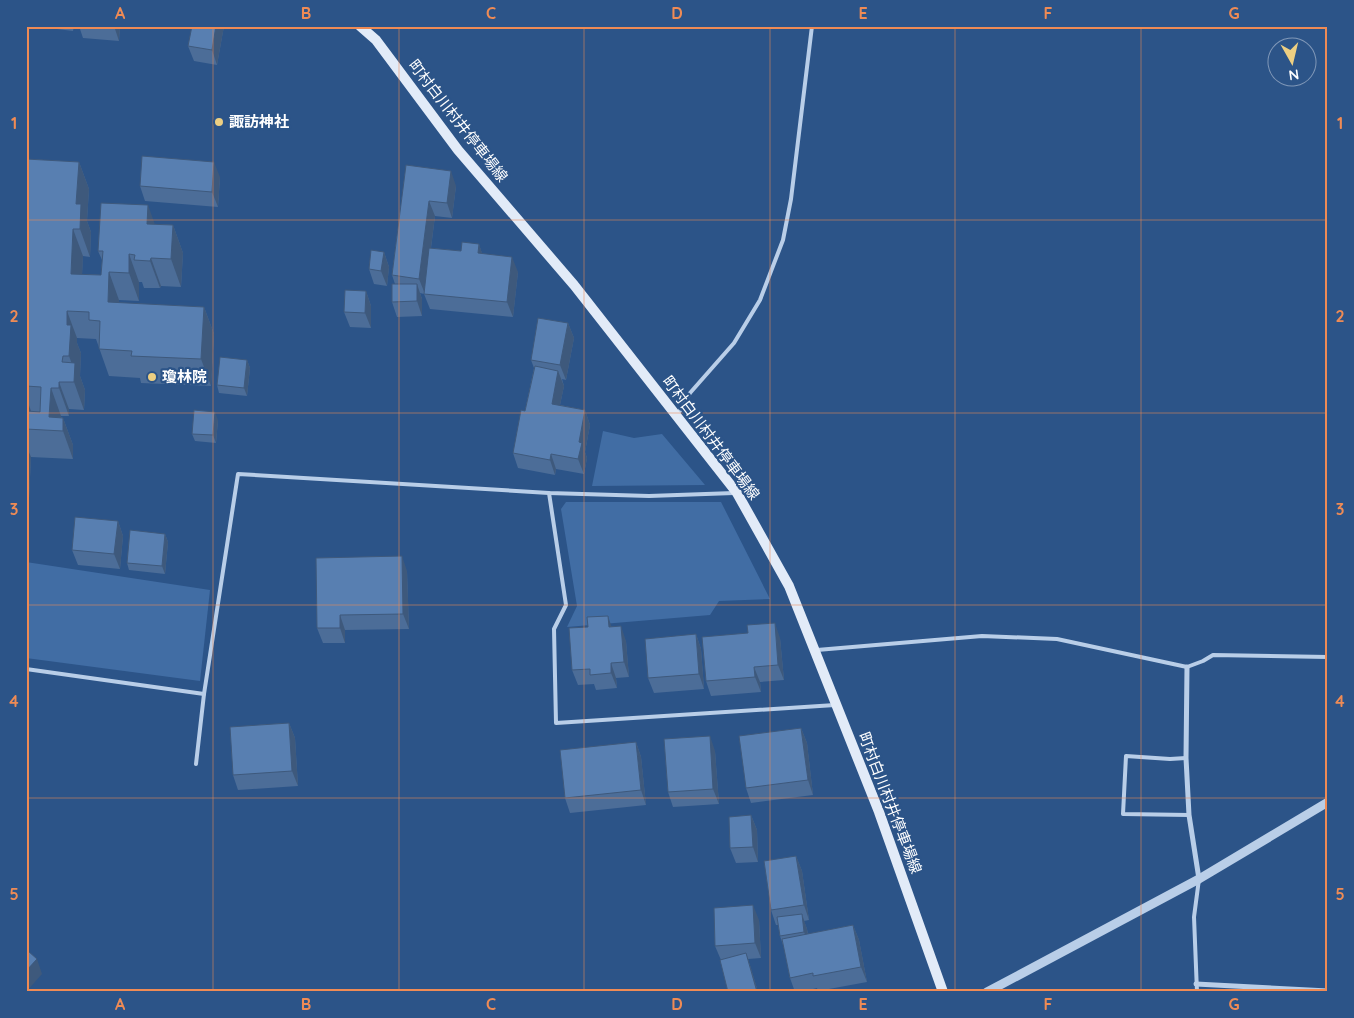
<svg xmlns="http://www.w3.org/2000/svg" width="1354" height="1018" viewBox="0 0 1354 1018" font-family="Quicksand,'Noto Sans JP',sans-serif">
	<rect width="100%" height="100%" fill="#2c5488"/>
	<g fill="#416da4">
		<polygon points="603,431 634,438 662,434 705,485 592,486"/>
		<polygon points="566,502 721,502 770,599 719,601 710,615 567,627 577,606 561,509"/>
		<polygon points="26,562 210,590 200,681 26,658"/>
	</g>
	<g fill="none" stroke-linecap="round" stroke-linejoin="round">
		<g stroke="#b9cee8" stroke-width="4">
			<polyline points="678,414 690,393 734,343 760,300 783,240 791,199 812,26"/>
			<polyline points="549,493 566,605 554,629 556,723 835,705"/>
			<polyline points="817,650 982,636 1057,639 1187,667 1203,661 1213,655 1328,657"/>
			<polyline points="26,669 204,694"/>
			<polyline points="1186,758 1170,759 1126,756 1123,814 1189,815"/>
			<polyline points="196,764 204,694 238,474 549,493 649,496 734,493"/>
			<polyline points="1197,992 1194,917 1199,879"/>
		</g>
		<g stroke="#b9cee8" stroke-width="5">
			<polyline points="1187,667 1186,758 1189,815 1199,879"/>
			<polyline points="1196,984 1328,991"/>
		</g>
		<polyline stroke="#b9cee8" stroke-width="9" points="987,992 1199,879 1328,802"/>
		<polyline stroke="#e2ebf8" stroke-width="10" points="360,26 376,40 458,150 574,285 737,493 789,586 879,812 943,992"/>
	</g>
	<g fill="#4c6d98">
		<polygon points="33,26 74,26 73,31"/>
		<polygon points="79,26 120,26 119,41 83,38"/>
		<polygon points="224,26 217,65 194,61 188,46"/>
		<polygon points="26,159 79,162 89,189 87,221 91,232 90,257 83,256 82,274 101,275 102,260 98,251 155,224 173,225 183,253 181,287 161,286 160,288 144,288 142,282 139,282 139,301 119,300 119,303 204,307 214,334 211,386 141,383 140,378 109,376 96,339 77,338 77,343 81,353 80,376 85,390 84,410 69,409 69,416 61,416 61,417 63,418 73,445 73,459 31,457 27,540 26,540"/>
		<polygon points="406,165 456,186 452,218 435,216 431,248 461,251 479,244 482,254 518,272 513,317 430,309 424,294 420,293 422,299 422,316 397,317 392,302 395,284 392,275"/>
		<polygon points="220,177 218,207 145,201 140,186"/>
		<polygon points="384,252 389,267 387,286 374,284 369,269"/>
		<polygon points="366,291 371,306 371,328 350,327 344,312"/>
		<polygon points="568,323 574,338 566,380 562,379 564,386 560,405 585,410 590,425 585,452 587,458 584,474 556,469 555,475 518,468 513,453 525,411 534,368 531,360"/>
		<polygon points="247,360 250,368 247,396 219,393 217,385"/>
		<polygon points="218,420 216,443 195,441 192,434"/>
		<polygon points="118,521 123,536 120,569 78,565 72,550"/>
		<polygon points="165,534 168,542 165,574 129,570 127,563"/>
		<polygon points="407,571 409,629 345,630 345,643 323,643 317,628"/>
		<polygon points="612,627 626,641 629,677 616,678 617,688 596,690 594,684 578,685 572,670"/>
		<polygon points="696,634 701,649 704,689 654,693 648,678"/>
		<polygon points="780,638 784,680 760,682 761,692 711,696 706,681"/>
		<polygon points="289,723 295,738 298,786 238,790 233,775"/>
		<polygon points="801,728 807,743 813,795 751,803 746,788"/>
		<polygon points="636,742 641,757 646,805 570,813 565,798"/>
		<polygon points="715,751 719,804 673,807 668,792"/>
		<polygon points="751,815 757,830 758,862 736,863 730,848"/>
		<polygon points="796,856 802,871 809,920 804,921 807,929 808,934 853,925 859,940 867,982 818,991 817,988 801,992 795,992 790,978 784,948 780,936 778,925 776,925 771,910"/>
		<polygon points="759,920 761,958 748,959 758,992 728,992 721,960 715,946"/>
	</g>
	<g fill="#3e597c">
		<polygon points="114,26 120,26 119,41"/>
		<polygon points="216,26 224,26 217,65 212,50"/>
		<polygon points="79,162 89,189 87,221 91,232 90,257 80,229 76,204"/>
		<polygon points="214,162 220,177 218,207 212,192"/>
		<polygon points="451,171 456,186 452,218 447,203"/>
		<polygon points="429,201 435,216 425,294 419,279"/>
		<polygon points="148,205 158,233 147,224"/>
		<polygon points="173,225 183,253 181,287 171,259"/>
		<polygon points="73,229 83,256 81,301 71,274"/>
		<polygon points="479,244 484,259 478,253"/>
		<polygon points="384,252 389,267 387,286 381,271"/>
		<polygon points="129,254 139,282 139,301 129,273"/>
		<polygon points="512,257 518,272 513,317 507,302"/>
		<polygon points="151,258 161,286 160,288 150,261"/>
		<polygon points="109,272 119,300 118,330 108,302"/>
		<polygon points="417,284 422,299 422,316 417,301"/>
		<polygon points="366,291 371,306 371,328 365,313"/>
		<polygon points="204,307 214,334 211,386 201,359"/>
		<polygon points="67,311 77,338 77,343 81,353 80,376 85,390 84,410 74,382 74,370 69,356 67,325"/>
		<polygon points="568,323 574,338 566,380 560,365"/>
		<polygon points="247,360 250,368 247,396 244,388"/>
		<polygon points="558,371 564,386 557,419 552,404"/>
		<polygon points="59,382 69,409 69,416 59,388"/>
		<polygon points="51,388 61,416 60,431 49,417"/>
		<polygon points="27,400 37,427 27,411"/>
		<polygon points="585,410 590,425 585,452 587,458 584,474 578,459 579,442"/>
		<polygon points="215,412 218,420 216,443 213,435"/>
		<polygon points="63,418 73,445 73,459 63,431"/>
		<polygon points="26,445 31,457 27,540 26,538"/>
		<polygon points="551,454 556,469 555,475 550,460"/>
		<polygon points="118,521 123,536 120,569 114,554"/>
		<polygon points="165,534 168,542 165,574 162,566"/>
		<polygon points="402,556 407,571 409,629 403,614"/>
		<polygon points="340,615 345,630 345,643 340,628"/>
		<polygon points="608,616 613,631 609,627"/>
		<polygon points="775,623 780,638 784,680 778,665"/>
		<polygon points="621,626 626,641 629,677 624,662"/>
		<polygon points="696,634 701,649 704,689 699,674"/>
		<polygon points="611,663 616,678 617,688 611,673"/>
		<polygon points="754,667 760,682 761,692 755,677"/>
		<polygon points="289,723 295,738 298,786 292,771"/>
		<polygon points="801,728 807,743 813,795 808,780"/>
		<polygon points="710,736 715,751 719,804 713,789"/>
		<polygon points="636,742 641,757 646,805 641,790"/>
		<polygon points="751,815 757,830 758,862 753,847"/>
		<polygon points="796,856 802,871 809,920 804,905"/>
		<polygon points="753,905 759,920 761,958 755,943"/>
		<polygon points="802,914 807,929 810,947 804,932"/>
		<polygon points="853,925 859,940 867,982 861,967"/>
		<polygon points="746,953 751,968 758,992 757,992"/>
		<polygon points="37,959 42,974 26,992 26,971"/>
	</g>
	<g fill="#587fb1" stroke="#3e597c">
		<polygon points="192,26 216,26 212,50 188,46"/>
		<polygon points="142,156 214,162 212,192 140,186"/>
		<polygon points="26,159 79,162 76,204 81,204 80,229 73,229 71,274 101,275 103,251 98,251 101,203 148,205 147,224 173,225 171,259 151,258 150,261 134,260 135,255 129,254 129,273 109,272 108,302 204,307 201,359 131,356 132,351 99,349 100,321 89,320 89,312 67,311 67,325 71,325 69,356 63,356 62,362 75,363 74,382 59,382 59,388 51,388 49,417 63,418 63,431 26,429 26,399 27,400 27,411 40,412 41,387 26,386"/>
		<polygon points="406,165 451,171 447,203 429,201 419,279 392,275"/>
		<polygon points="462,242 479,244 478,253 512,257 507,302 424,294 429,248 461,251"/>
		<polygon points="371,250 384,252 381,271 369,269"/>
		<polygon points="392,284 417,284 417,301 392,302"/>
		<polygon points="345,290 366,291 365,313 344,312"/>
		<polygon points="538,318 568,323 560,365 531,360"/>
		<polygon points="220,357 247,360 244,388 217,385"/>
		<polygon points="535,366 558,371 552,404 585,410 579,442 582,443 578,459 551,454 550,460 513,453 521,410 525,411"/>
		<polygon points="194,410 215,412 213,435 192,434"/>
		<polygon points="75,517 118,521 114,554 72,550"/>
		<polygon points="130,530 165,534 162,566 127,563"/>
		<polygon points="402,556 403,614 340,615 340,628 317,628 316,558"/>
		<polygon points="608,616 609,627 621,626 624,662 611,663 611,673 590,675 590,669 572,670 569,628 588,627 587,617"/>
		<polygon points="775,623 778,665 754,667 755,677 706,681 702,637 748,633 747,625"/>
		<polygon points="696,634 699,674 648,678 645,639"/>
		<polygon points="289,723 292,771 233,775 230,727"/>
		<polygon points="801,728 808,780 746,788 739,736"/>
		<polygon points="710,736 713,789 668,792 664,739"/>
		<polygon points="636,742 641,790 565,798 560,750"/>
		<polygon points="751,815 753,847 730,848 729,817"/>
		<polygon points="796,856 804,905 771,910 764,861"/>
		<polygon points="753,905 755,943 715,946 714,908"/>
		<polygon points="802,914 804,932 780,936 777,917"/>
		<polygon points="853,925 861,967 813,976 813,973 790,978 782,939"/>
		<polygon points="28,951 37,959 26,971 26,953"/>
		<polygon points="746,953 757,992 728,992 720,960"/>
	</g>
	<path fill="none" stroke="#ef8b55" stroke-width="1" stroke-opacity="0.55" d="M213,26V992M399,26V992M584,26V992M770,26V992M955,26V992M1141,26V992M26,220H1328M26,413H1328M26,605H1328M26,798H1328"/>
	<g fill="#edcf82" stroke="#2c5488" stroke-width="2">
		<circle cx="219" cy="122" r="5"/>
		<circle cx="152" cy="377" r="5"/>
	</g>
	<g text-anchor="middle" stroke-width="4.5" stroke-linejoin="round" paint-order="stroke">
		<g font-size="15" fill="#fff" stroke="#2c5488">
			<text transform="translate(458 121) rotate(52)" y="5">町村白川村井停車場線</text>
			<text transform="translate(711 438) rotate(53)" y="5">町村白川村井停車場線</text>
			<text transform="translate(890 803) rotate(69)" y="5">町村白川村井停車場線</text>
		</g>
		<g font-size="15" font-weight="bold" fill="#fff" stroke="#2c5488" text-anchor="start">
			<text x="229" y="127">諏訪神社</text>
			<text x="162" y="382">瓊林院</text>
		</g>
	</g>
	<rect width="1354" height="1018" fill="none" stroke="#2c5488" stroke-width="55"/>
	<g transform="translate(1292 62) rotate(172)"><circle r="24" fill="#2c5488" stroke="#8098b8"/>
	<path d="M0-4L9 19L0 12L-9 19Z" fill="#edcf82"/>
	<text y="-8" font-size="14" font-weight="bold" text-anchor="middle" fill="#ffffff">N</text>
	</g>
	<rect x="28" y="28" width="1298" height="962" fill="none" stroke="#ef8b55" stroke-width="2"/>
	<g font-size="16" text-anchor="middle" font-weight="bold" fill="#ef8b55">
		<text x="120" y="19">A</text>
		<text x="306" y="19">B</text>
		<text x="491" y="19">C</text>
		<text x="677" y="19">D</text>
		<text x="863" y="19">E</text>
		<text x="1048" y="19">F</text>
		<text x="1234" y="19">G</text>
		<text x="14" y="129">1</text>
		<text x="1340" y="129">1</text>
		<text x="14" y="322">2</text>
		<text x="1340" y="322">2</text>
		<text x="14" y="515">3</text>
		<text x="1340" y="515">3</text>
		<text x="14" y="707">4</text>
		<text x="1340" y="707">4</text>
		<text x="14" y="900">5</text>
		<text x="1340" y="900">5</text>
		<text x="120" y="1010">A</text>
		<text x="306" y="1010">B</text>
		<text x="491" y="1010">C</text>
		<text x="677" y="1010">D</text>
		<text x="863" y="1010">E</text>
		<text x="1048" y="1010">F</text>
		<text x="1234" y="1010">G</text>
	</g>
</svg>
